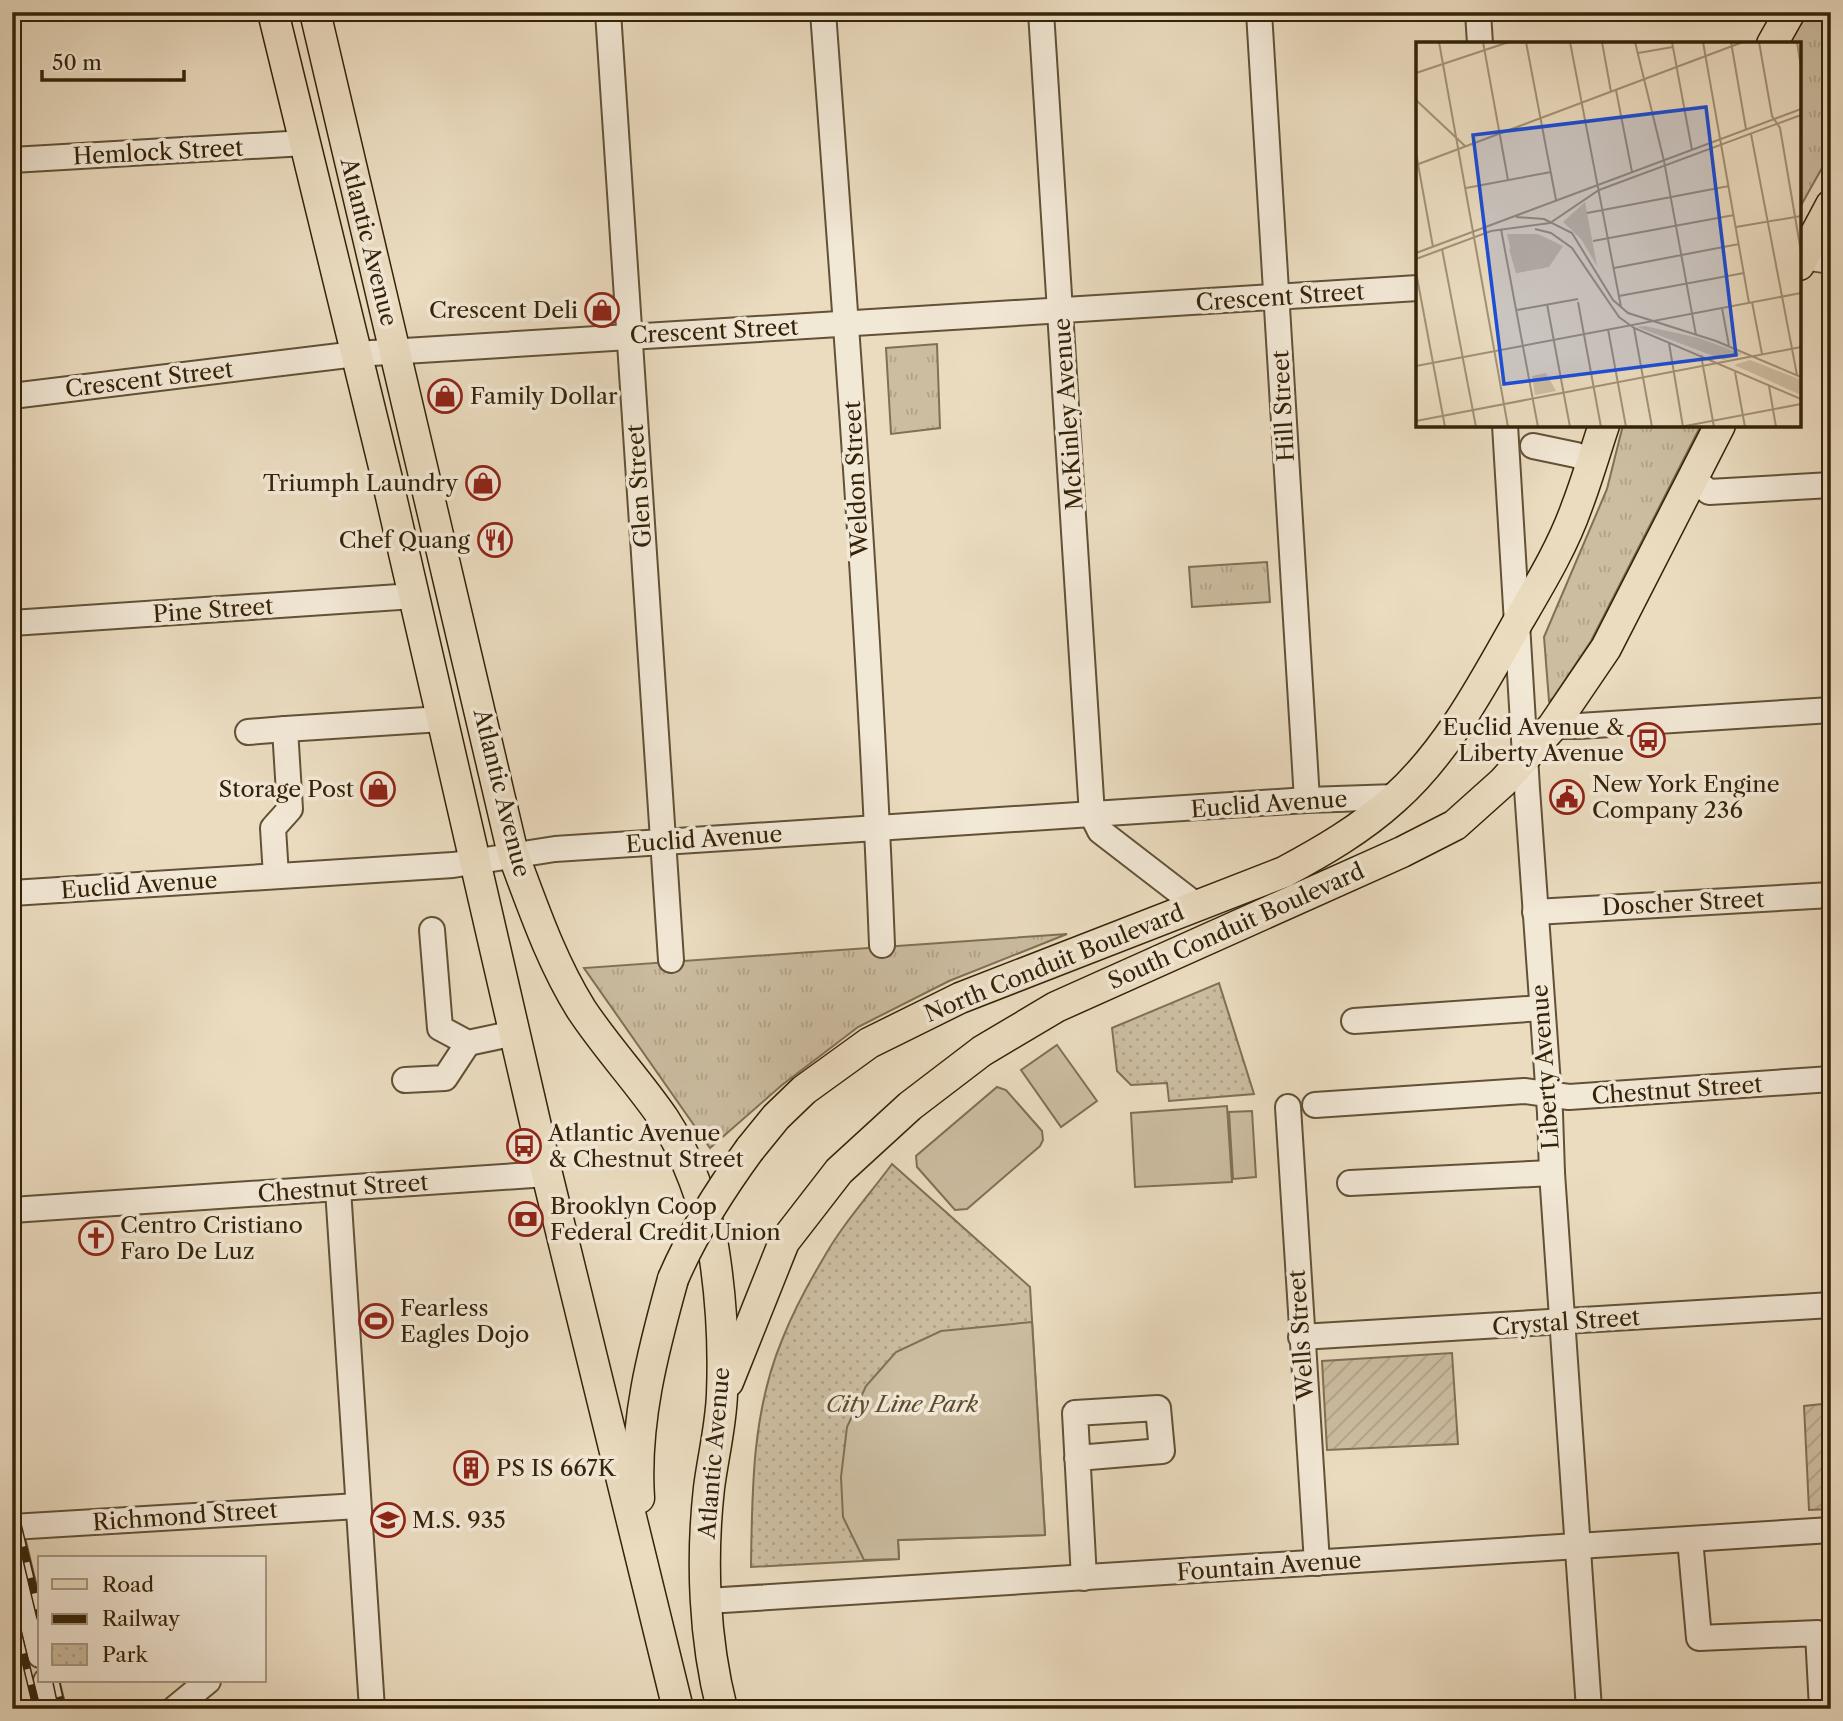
<svg xmlns="http://www.w3.org/2000/svg" width="1843" height="1721" viewBox="0 0 1843 1721" font-family="'Libre Caslon Text',serif">
	<defs>
		<pattern id="grass-tufts" width="24" height="20" patternUnits="userSpaceOnUse" patternTransform="scale(1.75)"><rect width="24" height="20" fill="#ccbda1"/><path d="M3 7l-1-3M5 7V3M7 7l1-3M15 17l-1-3M17 17v-4M19 17l1-3" fill="none" stroke="#b0a289"/></pattern>
		<pattern id="park-dots" width="8" height="8" patternUnits="userSpaceOnUse" patternTransform="scale(1.75)"><rect width="8" height="8" fill="#ccbda1"/><path d="M2 2h.1M6 6h.1" fill="none" stroke="#b0a289" stroke-width="1.8" stroke-linecap="round"/></pattern>
		<pattern id="garden-furrows" width="10" height="10" patternUnits="userSpaceOnUse" patternTransform="scale(1.75)"><rect width="10" height="10" fill="#ccbda1"/><path d="M-1 1l2-2M0 10L10 0M9 11l2-2" fill="none" stroke="#b0a289"/></pattern>
	</defs>
	<rect width="100%" height="100%" fill="#ebdcc0"/>
	<filter id="stains"><feTurbulence type="fractalNoise" baseFrequency=".00286" numOctaves="4"/><feColorMatrix values="0 0 0 0 .2 0 0 0 0 .09 0 0 0 0 .02 0 0 0 .5 -.17"/></filter>
	<radialGradient id="worn" r=".72"><stop offset=".6" stop-color="#630" stop-opacity="0"/><stop offset="1" stop-color="#630" stop-opacity=".3"/></radialGradient>
	<g fill="url(#grass-tufts)" stroke="#807054" stroke-width="2">
		<polygon points="1808,12 1831,12 1831,152 1799,209 1799,44 1789,44"/>
		<polygon points="937,344 940,428 891,434 886,348"/>
		<polygon points="1623,425 1701,425 1591,641 1553,698 1549,701 1544,637 1607,489"/>
		<polygon points="1267,562 1270,602 1192,607 1189,567"/>
		<polygon points="1067,934 949,981 858,1027 782,1085 710,1148 584,968"/>
	</g>
	<g fill="url(#park-dots)" stroke="#807054" stroke-width="2">
		<polygon points="1219,983 1254,1094 1169,1101 1167,1083 1131,1085 1117,1071 1112,1028"/>
		<path d="M892,1164L1030,1287L1045,1535L898,1540L899,1559L751,1567C752,1490 752,1412 782,1340C793,1312 808,1284 823,1259C841,1226 870,1194 892,1164Z"/>
	</g>
	<g fill="url(#garden-furrows)" stroke="#807054" stroke-width="2">
		<polygon points="1452,1353 1458,1444 1327,1450 1322,1361"/>
		<polygon points="1831,1403 1831,1509 1809,1510 1804,1406"/>
	</g>
	<g fill="#ccbda1" stroke="#807054" stroke-width="2">
		<polygon points="1057,1045 1097,1101 1061,1127 1021,1070"/>
		<polygon points="997,1087 1006,1090 1042,1131 1043,1140 1040,1146 967,1209 955,1210 917,1167 916,1156"/>
		<polygon points="1227,1106 1232,1182 1135,1187 1131,1113"/>
		<polygon points="1252,1111 1256,1177 1233,1179 1229,1112"/>
		<polygon points="1032,1322 1045,1535 898,1540 899,1559 864,1560 843,1517 841,1477 847,1427 866,1386 896,1352 941,1331"/>
	</g>
	<g fill="none" stroke-linecap="round" stroke-linejoin="round">
		<g stroke="#625136" stroke-width="28">
			<g id="minor">
				<polyline points="608,12 671,960"/>
				<path d="M823,12C846,323 870,634 882,945"/>
				<polyline points="1041,12 1092,815 1100,831 1196,905"/>
				<polyline points="1259,12 1307,800"/>
				<polyline points="1478,12 1480,44"/>
				<polyline points="12,160 305,143"/>
				<polyline points="1803,257 1831,261"/>
				<polyline points="12,396 356,354 1418,288"/>
				<polyline points="1505,425 1527,789 1550,1113 1552,1173 1589,1709"/>
				<polyline points="1533,446 1576,455 1592,462"/>
				<polyline points="1692,478 1709,492 1831,485"/>
				<polyline points="12,623 414,596"/>
				<polyline points="1553,726 1579,726 1831,710"/>
				<polyline points="248,732 285,729"/>
				<polyline points="276,876 273,828 290,809 285,729 442,719"/>
				<polyline points="12,893 453,865 555,849 1307,800 1396,797"/>
				<polyline points="1535,912 1831,895"/>
				<polyline points="432,930 440,1028 468,1043 515,1033"/>
				<polyline points="1354,1021 1542,1008"/>
				<polyline points="405,1080 445,1078 468,1043"/>
				<polyline points="1315,1105 1524,1091 1569,1097 1831,1079"/>
				<polyline points="1288,1107 1317,1563"/>
				<polyline points="1350,1183 1552,1173"/>
				<polyline points="338,1189 372,1709"/>
				<polyline points="12,1210 547,1174"/>
				<polyline points="1301,1337 1831,1305"/>
				<path d="M1077,1458L1162,1451L1158,1408L1075,1413C1078,1468 1081,1523 1084,1578"/>
				<polyline points="12,1527 358,1506"/>
				<polyline points="12,1539 40,1655"/>
				<polyline points="1690,1539 1699,1638 1818,1633 1822,1709"/>
				<polyline points="707,1601 1831,1530"/>
				<polyline points="46,1681 53,1709"/>
				<polyline points="174,1709 208,1681"/>
			</g>
		</g>
		<g stroke="#352308" stroke-width="33">
			<g id="major">
				<polyline points="273,12 387,479 547,1174 678,1709"/>
				<path d="M315,12L513,854C533,907 551,961 581,1009C606,1047 638,1081 664,1119C686,1152 706,1207 713,1246C721,1295 724,1345 722,1394C721,1425 713,1457 709,1488C701,1560 704,1639 722,1709"/>
				<polyline points="1772,44 1790,12"/>
				<polyline points="1799,265 1831,205"/>
				<path d="M750,1149L776,1117L804,1090L869,1043L960,998L1284,872C1323,851 1361,829 1394,799C1448,751 1484,682 1519,620C1540,584 1563,546 1577,506C1587,480 1595,452 1604,425"/>
				<polyline points="728,1382 784,1242 839,1171 910,1106 982,1051 1056,1007 1402,852 1455,825 1503,782 1553,726 1606,648 1720,425"/>
				<path d="M639,1498C634,1423 653,1351 673,1279"/>
			</g>
		</g>
		<use href="#minor" stroke="#f2e8d6" stroke-width="24"/>
		<use href="#major" stroke="#ebdcc0" stroke-width="30"/>
		<g stroke="#352308" stroke-width="8">
			<g id="rail">
				<polyline points="12,1500 40,1617"/>
				<polyline points="12,1607 37,1709"/>
				<polyline points="56,1681 62,1709"/>
			</g>
		</g>
		<use href="#rail" stroke="#f2e8d6" stroke-width="5" stroke-dasharray="16" stroke-linecap="butt"/>
		<g stroke="#352308" stroke-width="33" stroke-linecap="butt">
			<path id="major-bridge" d="M673,1279C693,1232 720,1190 750,1149"/>
		</g>
		<use href="#major-bridge" stroke="#ebdcc0" stroke-width="30"/>
	</g>
	<defs>
		<g id="shop-ring" transform="scale(1.75)"><circle r="9.5" fill="#f2e8d6" stroke="#8f2418" stroke-width="1.5"/><path d="M-5-2.5h2.3a2.7 3.5 0 0 1 5.4 0H5L5.5 6h-11ZM-1.5-2.5h3a1.5 2.3 0 0 0-3 0Z" fill="#8f2418"/></g>
		<g id="restaurant-ring" transform="scale(1.75)"><circle r="9.5" fill="#f2e8d6" stroke="#8f2418" stroke-width="1.5"/><path d="M-5-6h1v4h1v-4h1v4h1v-4h1v5L-1.5 .5V6h-2V.5L-5-1ZM5-6V6H3V1.5H1.5Q1.5-4 5-6Z" fill="#8f2418"/></g>
		<g id="bus-ring" transform="scale(1.75)"><circle r="9.5" fill="#f2e8d6" stroke="#8f2418" stroke-width="1.5"/><path d="M-5-6H5V4H4V6H2V4H-2V6H-4V4H-5ZM-3.5-4V0h7V-4ZM-3.5 1.2v1.5H-2V1.2ZM2 1.2v1.5H3.5V1.2Z" fill="#8f2418"/></g>
		<g id="civic-ring" transform="scale(1.75)"><circle r="9.5" fill="#f2e8d6" stroke="#8f2418" stroke-width="1.5"/><path d="M-.6-6.5H3V-4.5H.6V-3L4-1V1h2V6H-6V1h2V-1L-.6-3ZM-1.2 2.5V6h2.4V2.5Z" fill="#8f2418"/></g>
		<g id="bank-ring" transform="scale(1.75)"><circle r="9.5" fill="#f2e8d6" stroke="#8f2418" stroke-width="1.5"/><path d="M-6-4H6V4H-6ZM0-2.3a2.3 2.3 0 1 0 0 4.6a2.3 2.3 0 1 0 0-4.6Z" fill="#8f2418"/></g>
		<g id="church-ring" transform="scale(1.75)"><circle r="9.5" fill="#f2e8d6" stroke="#8f2418" stroke-width="1.5"/><path d="M-1.2-6h2.4v3.5h3.3v2.4h-3.3V6h-2.4V-.1h-3.3v-2.4h3.3Z" fill="#8f2418"/></g>
		<g id="stadium-ring" transform="scale(1.75)"><circle r="9.5" fill="#f2e8d6" stroke="#8f2418" stroke-width="1.5"/><path d="M0-5a6.5 5 0 1 0 0 10a6.5 5 0 1 0 0-10ZM-3.5-1.8h7v3.6h-7Z" fill="#8f2418"/></g>
		<g id="building-ring" transform="scale(1.75)"><circle r="9.5" fill="#f2e8d6" stroke="#8f2418" stroke-width="1.5"/><path d="M-4-6H4V6H1V3H-1V6H-4ZM-2.5-4.3h1.7v1.8h-1.7ZM.8-4.3h1.7v1.8H.8ZM-2.5-1h1.7V.8h-1.7ZM.8-1h1.7V.8H.8Z" fill="#8f2418"/></g>
		<g id="school-ring" transform="scale(1.75)"><circle r="9.5" fill="#f2e8d6" stroke="#8f2418" stroke-width="1.5"/><path d="M0-5L7-2L0 1L-7-2ZM-4 1L0 2.5L4 1V4Q0 6-4 4Z" fill="#8f2418"/></g>
	</defs>
	<g fill-rule="evenodd">
		<use href="#shop-ring" x="602" y="310"/>
		<use href="#shop-ring" x="445" y="396"/>
		<use href="#shop-ring" x="483" y="483"/>
		<use href="#restaurant-ring" x="495" y="540"/>
		<use href="#bus-ring" x="1648" y="740"/>
		<use href="#shop-ring" x="378" y="789"/>
		<use href="#civic-ring" x="1567" y="797"/>
		<use href="#bus-ring" x="524" y="1146"/>
		<use href="#bank-ring" x="526" y="1219"/>
		<use href="#church-ring" x="96" y="1238"/>
		<use href="#stadium-ring" x="376" y="1321"/>
		<use href="#building-ring" x="471" y="1468"/>
		<use href="#school-ring" x="388" y="1520"/>
	</g>
	<g text-anchor="middle" stroke-width="7" stroke-linejoin="round" paint-order="stroke">
		<g font-size="23" fill="#352308" stroke="#f2e8d6">
			<text transform="translate(158 152) rotate(-3)" y="8">Hemlock Street</text>
			<text transform="translate(369 242) rotate(76)" y="8">Atlantic Avenue</text>
			<text transform="translate(1280 297) rotate(-4)" y="8">Crescent Street</text>
			<text transform="translate(714 331) rotate(-3)" y="8">Crescent Street</text>
			<text transform="translate(149 379) rotate(-7)" y="8">Crescent Street</text>
			<text transform="translate(1283 406) rotate(-93)" y="8">Hill Street</text>
			<text transform="translate(1068 414) rotate(-94)" y="8">McKinley Avenue</text>
			<text transform="translate(856 479) rotate(-93)" y="8">Weldon Street</text>
			<text transform="translate(639 486) rotate(-94)" y="8">Glen Street</text>
			<text transform="translate(213 610) rotate(-4)" y="8">Pine Street</text>
			<text transform="translate(502 793) rotate(76)" y="8">Atlantic Avenue</text>
			<text transform="translate(1269 804) rotate(-4)" y="8">Euclid Avenue</text>
			<text transform="translate(704 839) rotate(-4)" y="8">Euclid Avenue</text>
			<text transform="translate(139 885) rotate(-4)" y="8">Euclid Avenue</text>
			<text transform="translate(1683 903) rotate(-3)" y="8">Doscher Street</text>
			<text transform="translate(1236 926) rotate(-24)" y="8">South Conduit Boulevard</text>
			<text transform="translate(1054 963) rotate(-22)" y="8">North Conduit Boulevard</text>
			<text transform="translate(1545 1067) rotate(-94)" y="8">Liberty Avenue</text>
			<text transform="translate(1677 1090) rotate(-4)" y="8">Chestnut Street</text>
			<text transform="translate(343 1188) rotate(-4)" y="8">Chestnut Street</text>
			<text transform="translate(1566 1322) rotate(-4)" y="8">Crystal Street</text>
			<text transform="translate(1301 1335) rotate(-94)" y="8">Wells Street</text>
			<text transform="translate(714 1453) rotate(-85)" y="8">Atlantic Avenue</text>
			<text transform="translate(185 1516) rotate(-4)" y="8">Richmond Street</text>
			<text transform="translate(1269 1566) rotate(-4)" y="8">Fountain Avenue</text>
		</g>
		<g font-size="23" fill="#352308" stroke="#f2e8d6" text-anchor="start">
			<text x="578" y="318" text-anchor="end">Crescent Deli</text>
			<text x="470" y="404">Family Dollar</text>
			<text x="458" y="491" text-anchor="end">Triumph Laundry</text>
			<text x="470" y="548" text-anchor="end">Chef Quang</text>
			<text x="1624" y="735" text-anchor="end">Euclid Avenue &amp;<tspan x="1624" dy="26">Liberty Avenue</tspan></text>
			<text x="1592" y="792">New York Engine<tspan x="1592" dy="26">Company 236</tspan></text>
			<text x="354" y="797" text-anchor="end">Storage Post</text>
			<text x="548" y="1141">Atlantic Avenue<tspan x="548" dy="26">&amp; Chestnut Street</tspan></text>
			<text x="550" y="1214">Brooklyn Coop<tspan x="550" dy="26">Federal Credit Union</tspan></text>
			<text x="120" y="1233">Centro Cristiano<tspan x="120" dy="26">Faro De Luz</tspan></text>
			<text x="400" y="1316">Fearless<tspan x="400" dy="26">Eagles Dojo</tspan></text>
			<text x="496" y="1476">PS IS 667K</text>
			<text x="412" y="1528">M.S. 935</text>
		</g>
		<g font-size="23" font-style="italic" fill="#5b4a2e" stroke="#f2e8d6">
			<text x="902" y="1412">City Line Park</text>
		</g>
	</g>
	<g transform="translate(1416 42)">
		<rect width="385" height="385" fill="#ebdcc0"/>
		<path d="M169,160L181,224L165,197L147,180ZM229,284L283,296L326,312L308,318L221,285ZM334,318L385,338V353L318,323Z" fill="#ccbda1"/>
		<path d="M91,192H122L147,204L133,225L100,231Z" fill="#ccbda1"/>
		<path d="M130,331L140,349L119,353L116,334Z" fill="#ccbda1"/>
		<path d="M104,203L122,208L128,226L100,231L93,207Z" fill="#ccbda1"/>
		<path fill="none" stroke="#a29276" stroke-width="2" d="M23,0L92,385M67,0L92,138M110,0L140,158M154,0L205,265M186,0L195,50M219,0L248,119L280,293M256,0L276,108M287,0L333,261M315,0L330,87M343,0L356,74L364,86L385,210M381,0L385,25M222,11L257,5M0,31L93,0M200,48L216,130M0,58L49,104M335,92L381,333M0,111L17,205M0,123L327,0M50,146L135,130M171,171L313,144M100,175L128,177L156,191L197,258L212,271L300,299L385,335M320,185L385,174M85,187L122,385M119,187L135,191L156,206L203,275L218,286L385,357M177,199L318,173M26,207L60,385M0,211L385,67M0,217L75,189L134,181L183,148L385,73M198,226L323,202M0,230L29,385M203,254L328,231M162,260L185,385M336,260L346,312M131,262L154,385M306,266L313,304M101,268L162,257M218,286L236,385M192,287L210,385M253,301L267,385M285,313L298,385M0,324L385,251M319,330L329,385M353,344L360,385M0,379L385,305M264,385L385,362"/>
		<path fill="#1d4ed8" fill-opacity="0.15" stroke="#1d4ed8" stroke-width="3.5" d="M290,65L320,313L88,342L57,93Z"/>
		<rect width="385" height="385" fill="none" stroke="#352308" stroke-width="3.5"/>
	</g>
	<rect width="1843" height="1721" fill="none" stroke="#ebdcc0" stroke-width="42"/>
	<rect x="14" y="14" width="1815" height="1693" fill="none" stroke="#352308" stroke-width="3.5"/>
	<rect x="21" y="21" width="1801" height="1679" fill="none" stroke="#352308" stroke-width="2"/>
	<rect x="38" y="1556" width="228" height="126" fill="#f2e8d6" stroke="#a69984" stroke-width="2"/>
	<rect x="52" y="1579" width="35" height="10" fill="#ebdcc0" stroke="#a69984" stroke-width="2"/>
	<text x="102" y="1592" font-size="21" fill="#352308">Road</text>
	<rect x="52" y="1614" width="35" height="10" fill="#352308" stroke="#a69984" stroke-width="2"/>
	<text x="102" y="1626" font-size="21" fill="#352308">Railway</text>
	<rect x="52" y="1644" width="35" height="21" fill="url(#park-dots)" stroke="#a69984" stroke-width="2"/>
	<text x="102" y="1662" font-size="21" fill="#352308">Park</text>
	<path d="M42 70v10h142v-10" fill="none" stroke="#352308" stroke-width="3.5"/>
	<text x="52" y="70" font-size="21" fill="#352308" stroke="#f2e8d6" stroke-width="5" paint-order="stroke">50 m</text>
	<rect width="100%" height="100%" filter="url(#stains)"/>
	<rect width="100%" height="100%" fill="url(#worn)"/>
</svg>
